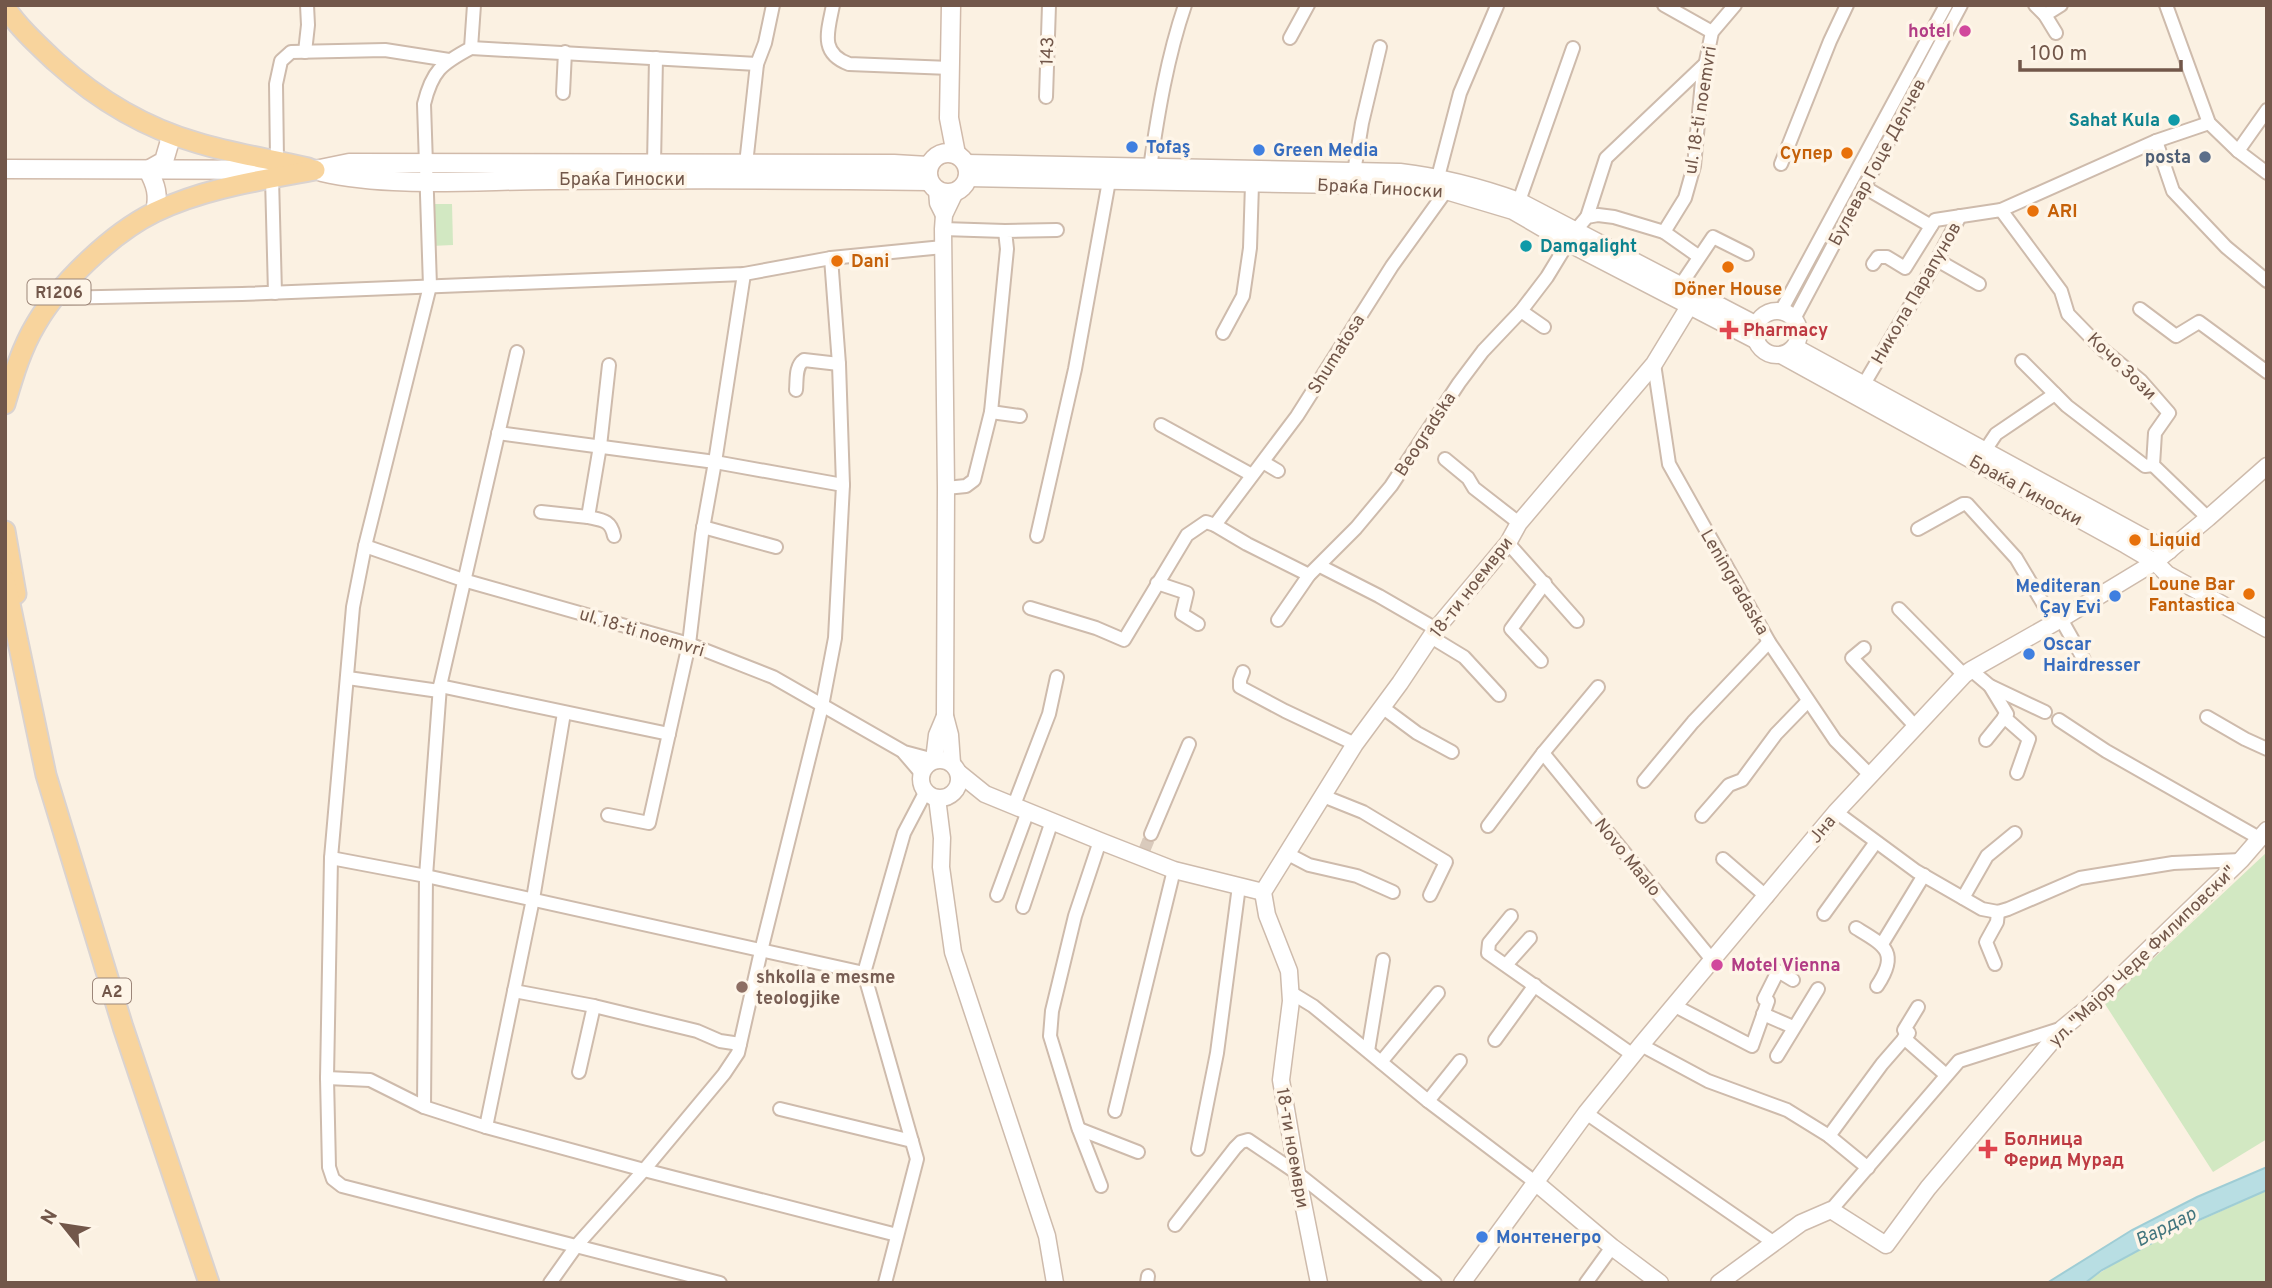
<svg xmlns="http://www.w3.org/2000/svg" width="2272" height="1288" viewBox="0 0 2272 1288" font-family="Overpass,sans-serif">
	<rect width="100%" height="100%" fill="#fbf1e2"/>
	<g fill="#d2e8c2">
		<polygon points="430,204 452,204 453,245 431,246"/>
		<polygon points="2267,852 2267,1139 2213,1172 2105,1004"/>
		<path d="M2267,1190V1283H2085C2141,1243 2205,1220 2267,1190Z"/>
	</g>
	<polygon fill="#b8dee3" stroke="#9fcdd5" stroke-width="2" points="2267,1167 2267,1190 2174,1231 2102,1270 2085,1283 2047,1283 2132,1230 2197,1197"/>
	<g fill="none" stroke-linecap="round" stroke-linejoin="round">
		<polyline stroke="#d9cabc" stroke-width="12" stroke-dasharray="12 6" stroke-linecap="butt" points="1144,851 1151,834"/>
		<g stroke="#cebbac" stroke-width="16">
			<g id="minor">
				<path d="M474,5L471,48C441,64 432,71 424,104L430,286L365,546L353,607L331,858L327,1078L329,1167L333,1179L342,1186L720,1283"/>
				<path d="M833,5C828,31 819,53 849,64L950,68"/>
				<polyline points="1664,5 1712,32"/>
				<polyline points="2035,5 2045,15 2056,33"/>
				<polyline points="2166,5 2209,123 2238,151 2267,173"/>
				<polyline points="2045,15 2061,5"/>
				<polyline points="1290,38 1308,5"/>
				<polyline points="471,48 757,64"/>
				<polyline points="305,52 308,25 307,5"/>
				<polyline points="563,93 565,52"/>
				<polyline points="1046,97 1049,5"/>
				<polyline points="2156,141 2173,191 2226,247 2267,281"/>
				<polyline points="2238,151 2267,110"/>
				<polyline points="277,160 276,84 281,61 291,52 385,50 449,60"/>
				<polyline points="654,164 656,58"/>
				<polyline points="746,164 757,64 765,43 773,5"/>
				<polyline points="1781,164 1830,41 1847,5"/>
				<path d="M1150,168C1158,113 1167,58 1185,5"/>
				<polyline points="1354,172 1362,123 1380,47"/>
				<polyline points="1438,177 1460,93 1497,6"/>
				<polyline points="272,178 275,293"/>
				<polyline points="1864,187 1931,226"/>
				<polyline points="1519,201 1573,48"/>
				<polyline points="2001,210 2061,291 2068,314 2102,349 2141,381 2169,413 2155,433 2153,465 2208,518"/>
				<polyline points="1587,217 1606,158 1705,64"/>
				<polyline points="943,229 1005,231"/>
				<polyline points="1664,232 1698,256"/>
				<polyline points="1937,260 1979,284"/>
				<polyline points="1873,264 1878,257 1887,257 1905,268 1935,220 2001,210 2156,141 2209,123"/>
				<polyline points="1680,286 1713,237 1747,254"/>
				<polyline points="54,298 242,294 744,274 831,258 943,247"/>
				<polyline points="2140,309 2176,336 2199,322 2267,372"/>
				<polyline points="1521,311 1544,327"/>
				<polyline points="1781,311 1946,5"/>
				<polyline points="1794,319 1961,5"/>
				<polyline points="1223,333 1243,296 1250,248 1252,184"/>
				<polyline points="2022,361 2067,406 2145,466 2153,465"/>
				<polyline points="1654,364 1669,464 1769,642 1835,740 1870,775"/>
				<path d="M609,365L600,446L588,517C602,520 611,520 614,536"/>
				<polyline points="1864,384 1937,260 1960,216"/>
				<path d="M796,390C797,380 795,366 804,360L839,364"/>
				<polyline points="991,412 1020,416"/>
				<polyline points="1161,425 1252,475"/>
				<polyline points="498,433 715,462 843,485"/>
				<polyline points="1984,452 1996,434 2055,394"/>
				<polyline points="1445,459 1468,478 1474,488 1519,523"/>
				<polyline points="1263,462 1278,471"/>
				<polyline points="946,488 966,486 974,480 991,412 1007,249 1005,231 1057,230"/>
				<polyline points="541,512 588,517"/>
				<polyline points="1215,525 1297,416 1392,266 1446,191 1447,184"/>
				<polyline points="703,527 776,547"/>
				<polyline points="1918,529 1963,504 1967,504 2016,558 2054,622"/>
				<polyline points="1037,536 1075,369 1109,181"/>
				<polyline points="1508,543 1577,621"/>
				<polyline points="365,546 463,580 689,644 773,677 904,752 934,760"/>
				<polyline points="1320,566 1379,596 1436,629"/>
				<polyline points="1157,583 1187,593 1182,614 1198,624"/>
				<polyline points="1030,608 1096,628 1124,640 1187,535 1206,522 1215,525 1247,544 1309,575"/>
				<polyline points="1899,609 1964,675"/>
				<polyline points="2061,619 2084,660"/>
				<polyline points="1278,620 1309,575 1356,528 1391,486 1459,383 1483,351 1521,311 1547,277 1575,231 1587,217 1598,215 1614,217 1664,232 1685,198 1694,166 1702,81 1712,32 1735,5"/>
				<polyline points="1431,637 1464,657 1499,695"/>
				<polyline points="1864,648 1852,658 1916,727"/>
				<polyline points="1541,661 1511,629 1545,583"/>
				<polyline points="1971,670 1990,686 2045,712"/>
				<polyline points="1243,672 1240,680 1240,687 1285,711 1355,744"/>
				<polyline points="348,678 439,691"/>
				<polyline points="440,686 669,734"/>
				<polyline points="1382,707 1417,733 1452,752"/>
				<polyline points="2004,717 2029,739 2017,773"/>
				<polyline points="2207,717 2245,739 2267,749"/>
				<polyline points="2059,720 2106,751 2259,838"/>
				<polyline points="1986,740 2007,714 1990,686"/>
				<polyline points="904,753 922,774"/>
				<polyline points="1543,753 1713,961"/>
				<polyline points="1644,781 1693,722 1769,642"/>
				<polyline points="1323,796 1363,812 1446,862 1430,895"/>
				<polyline points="1014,805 1049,714 1057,677"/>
				<polyline points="1836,812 1916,871 1982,909 1998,912 2008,909 2080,878 2173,863 2241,860"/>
				<polyline points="608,815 649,823 689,644 702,534 715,462 744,274"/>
				<polyline points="1702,816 1729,785 1742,780 1776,734 1808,701"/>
				<polyline points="1488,826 1543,753 1598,687"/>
				<polyline points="1151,834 1189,744"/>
				<polyline points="1100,841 1075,916 1052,1011 1050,1036 1078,1127 1101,1186"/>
				<polyline points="1286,853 1309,865 1357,876 1393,892"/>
				<polyline points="331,858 426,876 864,973"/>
				<polyline points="1723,859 1767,897"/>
				<polyline points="997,895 1028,811"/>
				<polyline points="1963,898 1987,856 2015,833"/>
				<polyline points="1023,907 1052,821"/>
				<polyline points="1824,914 1876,842"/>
				<polyline points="1511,916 1489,943 1488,953 1633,1055"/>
				<path d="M1856,928C1884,945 1900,952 1877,986"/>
				<polyline points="1882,944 1924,875"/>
				<polyline points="1995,964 1986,942 1997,922 1998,912"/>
				<polyline points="1506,965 1530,938"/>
				<polyline points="514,991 594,1006 697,1031 720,1041 740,1044"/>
				<polyline points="1290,992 1313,1006 1428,1101 1535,1182"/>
				<polyline points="1675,1006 1752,1046 1768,1001 1764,999 1778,971 1793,980"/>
				<polyline points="1763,1014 1793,1027"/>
				<polyline points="1904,1038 1946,1075"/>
				<polyline points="1495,1040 1535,985"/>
				<polyline points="1641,1045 1708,1081 1787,1110 1829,1136 1868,1168"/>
				<polyline points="1368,1051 1383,960"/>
				<polyline points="1777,1056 1818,989"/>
				<polyline points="1381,1062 1438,993"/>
				<polyline points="579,1072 594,1006"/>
				<polyline points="327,1078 370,1080 424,1107 486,1127 644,1170 897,1235"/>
				<polyline points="1428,1101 1460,1061"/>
				<polyline points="424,1107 426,876 440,686 517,352"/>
				<polyline points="780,1109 912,1141"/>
				<polyline points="1115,1111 1174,870"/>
				<polyline points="1586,1113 1773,1242"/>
				<polyline points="486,1127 533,899 564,713"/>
				<polyline points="1079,1129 1138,1152"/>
				<polyline points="1829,1136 1882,1064 1909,1033 1904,1030 1918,1007"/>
				<polyline points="1198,1149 1217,1053 1239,886"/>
				<polyline points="1831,1210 1959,1061 2063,1028"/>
				<polyline points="1175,1225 1235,1148 1241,1142 1248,1140 1297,1173 1435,1283"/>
				<polyline points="550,1283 577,1245 644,1170 724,1074 738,1053 761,951 822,706 835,638 843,485 839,364 831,258"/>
				<polyline points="885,1283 917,1159 864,973 904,833 926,791"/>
				<polyline points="1147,1283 1148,1276"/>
				<polyline points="1586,1283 1612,1247"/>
			</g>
		</g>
		<g stroke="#cebbac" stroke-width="19">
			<g id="tertiary">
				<path d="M966,163L1400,172C1442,177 1480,187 1519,201L1757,325"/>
				<polyline points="967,178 1398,186 1446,191 1513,211 1568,243 1757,341"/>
				<polyline points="937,190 938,203 944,215"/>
				<circle cx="1777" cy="333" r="22"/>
				<polyline points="1795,347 2169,551"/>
				<polyline points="1781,355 2126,545 2155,562 2167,574 2267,629"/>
				<circle cx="940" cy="779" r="19"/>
				<polyline points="934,760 937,735 945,716"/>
				<polyline points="952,763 950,735 945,716 946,488 943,229 944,215 955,192"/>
				<polyline points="959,773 985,794 1100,841 1174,870 1263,892"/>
				<polyline points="937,798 942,838 941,867 953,952 1047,1236 1055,1283"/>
				<polyline points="1535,1182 1612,1247 1660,1283"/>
				<polyline points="1319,1283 1297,1173 1281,1080 1291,1001 1289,971 1267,915 1263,892 1355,744 1400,683 1436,629 1508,543 1519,523 1654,364 1696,295"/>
				<polyline points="1462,1283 1586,1113 1641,1045 1836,812 1964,675 1971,670 2061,619 2155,562 2208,518 2267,466"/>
				<polyline points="1719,1283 1801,1223 1831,1210 1886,1245 1928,1188 2063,1028 2090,1006 2241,860 2267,830"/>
			</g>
		</g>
		<g stroke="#d1baaa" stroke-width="21">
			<g id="secondary">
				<polyline points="951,5 949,118 956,154"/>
				<circle cx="948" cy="173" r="20"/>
				<polyline points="5,169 315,170 349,163 894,164 928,166"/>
				<polyline points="148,170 164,161 169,144 170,134"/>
				<path d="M148,170C156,185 159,195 155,212"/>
				<path d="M322,172C390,188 479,180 550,180C677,179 803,179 929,181"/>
			</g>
		</g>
		<g stroke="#dad3d0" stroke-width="23">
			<g id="primary">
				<path d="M5,7C18,27 39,46 56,62C97,99 145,128 198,143C234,154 271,159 308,168"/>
				<path d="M5,404C13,377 21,349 36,324C60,283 112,233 155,212C205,188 262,180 315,170"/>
				<polyline points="5,531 16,594"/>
				<polyline points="5,580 46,775 123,1027 209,1283"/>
			</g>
		</g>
		<use href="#minor" stroke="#fff" stroke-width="12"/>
		<use href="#tertiary" stroke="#fff" stroke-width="16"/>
		<use href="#secondary" stroke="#fff" stroke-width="18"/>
		<use href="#primary" stroke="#f8d49d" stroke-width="19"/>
	</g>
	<g fill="#d1479c" stroke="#fef5e8" stroke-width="2.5">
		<circle cx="1965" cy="31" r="7"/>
		<circle cx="1717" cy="965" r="7"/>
	</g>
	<g fill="#0f9aa8" stroke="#fef5e8" stroke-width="2.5">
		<circle cx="2174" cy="120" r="7"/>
		<circle cx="1526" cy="246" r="7"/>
	</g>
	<g fill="#3f7fe0" stroke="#fef5e8" stroke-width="2.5">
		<circle cx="1132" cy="147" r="7"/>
		<circle cx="1259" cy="150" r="7"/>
		<circle cx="2115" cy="596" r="7"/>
		<circle cx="2029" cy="654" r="7"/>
		<circle cx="1482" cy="1237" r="7"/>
	</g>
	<g fill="#e8710a" stroke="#fef5e8" stroke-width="2.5">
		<circle cx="1847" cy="153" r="7"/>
		<circle cx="2033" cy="211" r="7"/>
		<circle cx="837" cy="261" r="7"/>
		<circle cx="1728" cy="267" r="7"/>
		<circle cx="2135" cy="540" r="7"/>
		<circle cx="2249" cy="594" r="7"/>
	</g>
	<circle fill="#5c6f8a" stroke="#fef5e8" stroke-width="2.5" cx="2205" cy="157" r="7"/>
	<g fill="#e0444e" stroke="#fef5e8" stroke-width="2.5">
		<path d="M1725.5 319.5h7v7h7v7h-7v7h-7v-7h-7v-7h7z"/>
		<path d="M1984.5 1138.5h7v7h7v7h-7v7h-7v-7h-7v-7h7z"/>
	</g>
	<circle fill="#8d6e63" stroke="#fef5e8" stroke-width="2.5" cx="742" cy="987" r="7"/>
	<g text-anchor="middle" stroke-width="7" stroke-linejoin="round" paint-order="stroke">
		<g fill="#fef5e8" stroke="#9c8679" stroke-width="2">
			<rect x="27.5" y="279.5" width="63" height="25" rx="5"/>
			<rect x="93" y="978.5" width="38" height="25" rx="5"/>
		</g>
		<g font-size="16" font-weight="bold" fill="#72574a">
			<text x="59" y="298">R1206</text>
			<text x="112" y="997">A2</text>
		</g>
		<g font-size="18" font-weight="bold" fill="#b23c85" stroke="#fef5e8" text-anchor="end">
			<text x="1951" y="37">hotel</text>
			<text x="1731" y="971" text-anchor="start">Motel Vienna</text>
		</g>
		<g font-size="18" fill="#72574a" stroke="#fef5e8">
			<text transform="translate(1047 51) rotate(-88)" y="6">143</text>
			<text transform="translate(1700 110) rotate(-81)" y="6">ul. 18-ti noemvri</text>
			<text transform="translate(1877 162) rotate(-62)" y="6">Булевар Гоце Делчев</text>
			<text x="622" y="185">Браќа Гиноски</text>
			<text transform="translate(1380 188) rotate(3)" y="6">Браќа Гиноски</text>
			<text transform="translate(1916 293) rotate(-60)" y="6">Никола Парапунов</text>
			<text transform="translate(1336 354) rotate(-58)" y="6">Shumatosa</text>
			<text transform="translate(2122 366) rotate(44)" y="6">Кочо Зози</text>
			<text transform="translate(1425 434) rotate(-57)" y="6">Beogradska</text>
			<text transform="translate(2026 490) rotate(29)" y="6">Браќа Гиноски</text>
			<text transform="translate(1735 582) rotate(60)" y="6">Leningradaska</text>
			<text transform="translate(1471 587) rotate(-52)" y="6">18-ти ноември</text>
			<text transform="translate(642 632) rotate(17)" y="6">ul. 18-ti noemvri</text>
			<text transform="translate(1822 829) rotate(-50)" y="6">Јна</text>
			<text transform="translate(1628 857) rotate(51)" y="6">Novo Maalo</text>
			<text transform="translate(2142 956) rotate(-44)" y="6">ул. "Мајор Чеде Филиповски"</text>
			<text transform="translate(1293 1148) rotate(80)" y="6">18-ти ноември</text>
		</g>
		<g font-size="18" font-weight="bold" fill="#0d838f" stroke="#fef5e8" text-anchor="end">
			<text x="2160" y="126">Sahat Kula</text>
			<text x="1540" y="252" text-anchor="start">Damgalight</text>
		</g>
		<g font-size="18" font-weight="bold" fill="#366cbe" stroke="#fef5e8" text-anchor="start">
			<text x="1146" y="153">Tofaş</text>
			<text x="1273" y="156">Green Media</text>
			<text x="2101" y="592" text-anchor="end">Mediteran<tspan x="2101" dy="21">Çay Evi</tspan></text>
			<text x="2043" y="650">Oscar<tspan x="2043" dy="21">Hairdresser</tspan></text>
			<text x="1496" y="1243">Монтенегро</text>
		</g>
		<g font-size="18" font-weight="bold" fill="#c56008" stroke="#fef5e8" text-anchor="start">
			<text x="1833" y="159" text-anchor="end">Супер</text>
			<text x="2047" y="217">ARI</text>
			<text x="851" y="267">Dani</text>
			<text x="1728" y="295" text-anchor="middle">Döner House</text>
			<text x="2149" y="546">Liquid</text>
			<text x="2235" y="590" text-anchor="end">Loune Bar<tspan x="2235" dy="21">Fantastica</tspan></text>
		</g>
		<g font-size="18" font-weight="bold" fill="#4e5e75" stroke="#fef5e8" text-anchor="end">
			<text x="2191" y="163">posta</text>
		</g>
		<g font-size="18" font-weight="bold" fill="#be3a42" stroke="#fef5e8" text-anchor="start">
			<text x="1743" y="336">Pharmacy</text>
			<text x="2004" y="1145">Болница<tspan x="2004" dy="21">Ферид Мурад</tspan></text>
		</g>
		<g font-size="18" font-weight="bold" fill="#785e54" stroke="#fef5e8" text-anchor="start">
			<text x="756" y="983">shkolla e mesme<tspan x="756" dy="21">teologjike</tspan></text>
		</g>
		<g font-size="19" font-style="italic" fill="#42757e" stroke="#fef5e8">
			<text transform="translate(2165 1226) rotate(-27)" y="7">Вардар</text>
		</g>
	</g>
	<rect width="2272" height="1288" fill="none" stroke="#72574a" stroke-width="14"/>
	<g transform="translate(63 1225) rotate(300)" stroke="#fef5e8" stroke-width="5" paint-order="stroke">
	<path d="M0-5L12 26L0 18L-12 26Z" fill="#72574a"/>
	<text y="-10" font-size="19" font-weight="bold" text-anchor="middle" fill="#72574a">N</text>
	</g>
	<path d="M2020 60v10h161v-10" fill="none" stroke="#72574a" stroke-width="3.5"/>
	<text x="2030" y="60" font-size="21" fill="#72574a" stroke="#fef5e8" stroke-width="5" paint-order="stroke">100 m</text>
</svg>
